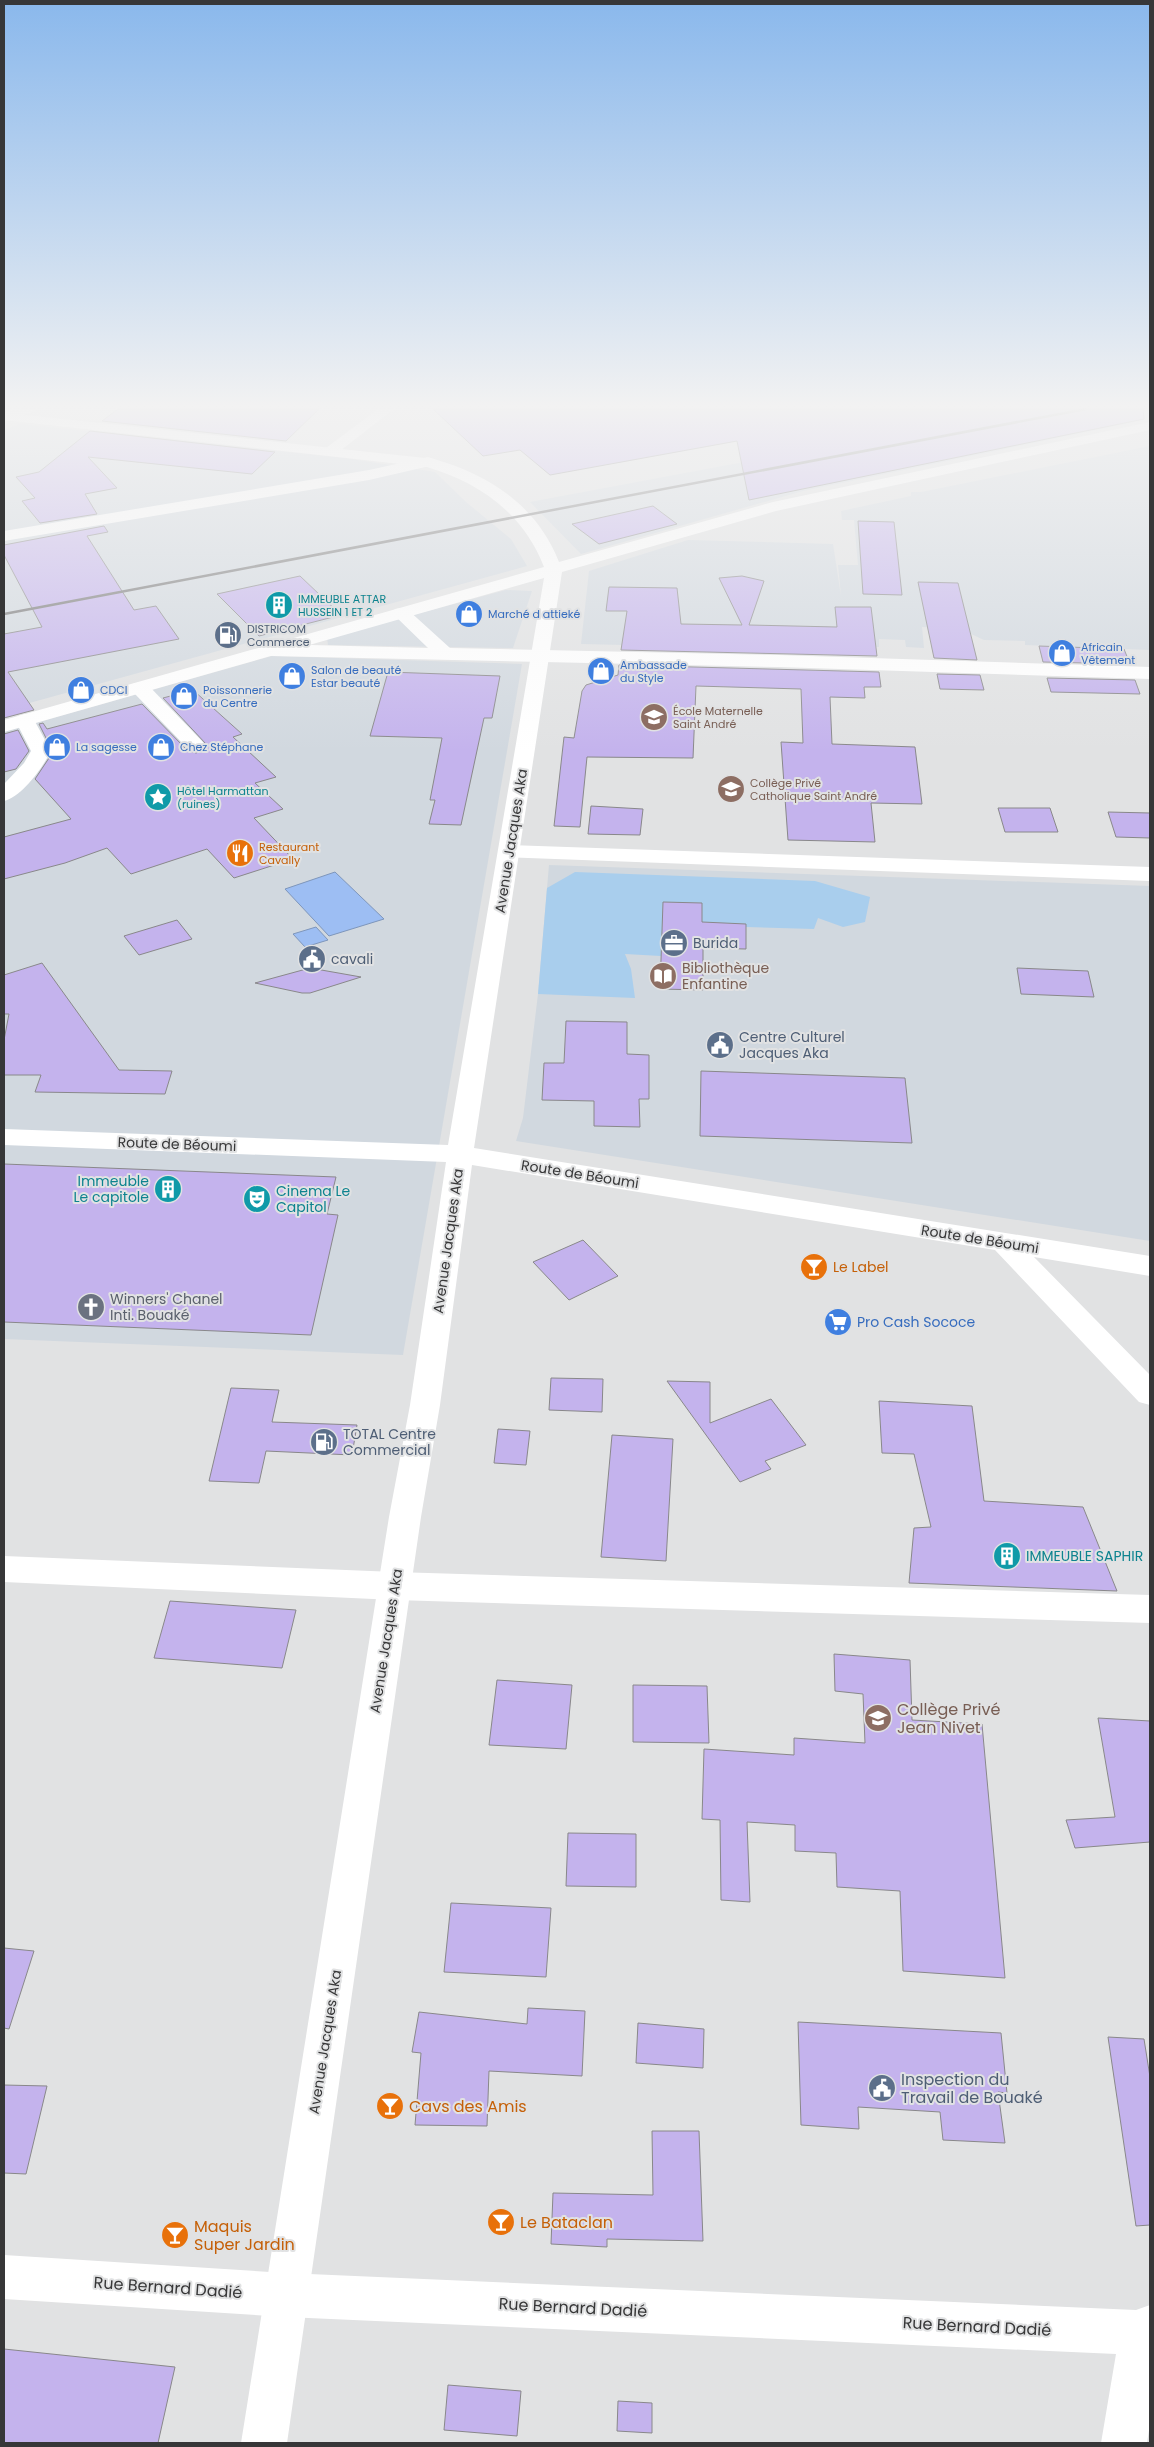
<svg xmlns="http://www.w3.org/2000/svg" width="1154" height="2447" viewBox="0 0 1154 2447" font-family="Poppins,sans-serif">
	<rect width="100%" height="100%" fill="#e1e2e3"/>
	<g fill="#d1d8df">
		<polygon points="1027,409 1150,409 1150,419 803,491 581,554 530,502"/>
		<polygon points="20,424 345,458 435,472 466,502 511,539 527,566 4,710 4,430"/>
		<polygon points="1150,446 1150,650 1025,645 1025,641 984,640 971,634 969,629 922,627 924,648 906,647 905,640 879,639 879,647 835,646 839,650 581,644 589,571 688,540 833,544 841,596 838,565 858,565 854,520 842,520 841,511 911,496 911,492 921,492"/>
		<polygon points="506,590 532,591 513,648 328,645 327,638"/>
		<polygon points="272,656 522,664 403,1355 4,1339 4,732"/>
		<polygon points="549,865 1150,886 1150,1241 516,1141 523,1118 538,994"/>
	</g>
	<polygon fill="#a9ceed" points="575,872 815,881 870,897 865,922 843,927 818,918 814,929 746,927 745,924 702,922 702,903 663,902 661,956 625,954 631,969 635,998 538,994 547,888"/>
	<g fill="#9dbef3" stroke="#7e96bb">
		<polygon points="335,872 384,919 329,936 285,889"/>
		<polygon points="316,927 328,940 305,947 293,934"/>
	</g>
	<g fill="#c4b3ed" stroke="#89888a">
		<polygon points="118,409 319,409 286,441 102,421"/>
		<polygon points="433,409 1143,409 1144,419 749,500 737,441 550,475 520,450 483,456"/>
		<polygon points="90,431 275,452 252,474 88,457 117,488 85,494 97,514 40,523 22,501 35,498 16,477 39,472"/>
		<polygon points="653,506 677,524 599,544 572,524"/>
		<polygon points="858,521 894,522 902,595 863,594"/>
		<polygon points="104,526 108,532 87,536 134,610 156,606 179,639 8,672 34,710 4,718 4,634 42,627 4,555 4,545"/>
		<polygon points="300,576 341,615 259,636 217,594"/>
		<polygon points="742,576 764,581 749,625 837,627 835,607 871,607 877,656 621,650 627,611 606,611 609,587 677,588 681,624 742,625 719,578"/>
		<polygon points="918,582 958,583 977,660 934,658"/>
		<polygon points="1039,646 1124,649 1130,664 1043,662"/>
		<polygon points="619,665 879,672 881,687 864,687 865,698 830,697 832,744 915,747 922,804 871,803 875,842 788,840 781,742 803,743 801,689 696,686 693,758 587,757 580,827 554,826 564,737 574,738 582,691 586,685 618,675"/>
		<polygon points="388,672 500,676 492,718 484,718 461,825 429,824 435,800 430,800 442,738 370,736"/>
		<polygon points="937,674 980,675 984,690 940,689"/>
		<polygon points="1047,678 1135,680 1140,694 1051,692"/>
		<polygon points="193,690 242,734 233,737 276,777 255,783 283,809 254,818 293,859 234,878 207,849 131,874 107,848 65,863 4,879 4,837 71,819 35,779 53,752 39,724 43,723 47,729 142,704 187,750 196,753 204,750 206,744 163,698"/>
		<polygon points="18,730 29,751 16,769 4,772 4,734"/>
		<polygon points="591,806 643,809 640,835 588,834"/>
		<polygon points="998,808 1050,808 1058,832 1005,832"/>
		<polygon points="1108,812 1150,813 1150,838 1116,837"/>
		<polygon points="663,902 702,903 702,922 746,924 746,949 703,948 703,990 660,989"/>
		<polygon points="177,920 192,939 139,955 124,936"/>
		<polygon points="42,963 119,1070 172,1071 165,1094 35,1092 41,1075 4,1075 4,1040 9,1014 4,1014 4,975"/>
		<polygon points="310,968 361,977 310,993 302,993 255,983"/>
		<polygon points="1017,968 1088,971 1094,997 1021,994"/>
		<polygon points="566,1021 627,1022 627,1054 649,1055 649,1099 639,1099 640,1127 594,1126 594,1101 542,1100 544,1063 564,1063"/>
		<polygon points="701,1071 905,1078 912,1143 700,1136"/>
		<polygon points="4,1164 336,1177 327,1214 338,1215 311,1335 4,1322"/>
		<polygon points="583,1240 618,1276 569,1300 533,1262"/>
		<polygon points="551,1378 603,1379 602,1412 549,1410"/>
		<polygon points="667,1381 710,1382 710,1423 771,1399 806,1445 765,1461 771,1469 740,1482"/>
		<polygon points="231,1388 279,1390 272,1422 357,1425 352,1455 266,1451 259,1483 209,1481"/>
		<polygon points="879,1401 972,1406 984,1501 1083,1507 1117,1591 909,1583 914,1528 931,1527 914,1454 882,1453"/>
		<polygon points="498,1429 530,1431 526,1465 494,1463"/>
		<polygon points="612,1435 673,1439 666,1561 601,1557"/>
		<polygon points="170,1601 296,1610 282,1668 154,1658"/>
		<polygon points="834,1654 910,1660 912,1720 982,1724 1005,1978 903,1971 900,1891 837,1887 836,1853 795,1851 795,1825 747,1822 750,1902 721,1900 720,1820 702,1819 704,1749 794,1755 794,1738 865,1743 863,1694 835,1691"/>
		<polygon points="497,1680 572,1685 566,1749 489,1745"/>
		<polygon points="633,1685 707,1686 709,1743 633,1742"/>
		<polygon points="1098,1718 1150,1721 1150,1842 1075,1848 1066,1820 1115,1817"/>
		<polygon points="568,1833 636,1834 636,1887 566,1886"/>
		<polygon points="451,1903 551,1908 546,1977 444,1972"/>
		<polygon points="4,1948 34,1951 9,2029 4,2028"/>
		<polygon points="528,2008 585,2011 582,2076 489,2071 487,2126 415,2125 421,2053 412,2052 419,2012 527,2024"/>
		<polygon points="798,2022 1001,2033 1007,2093 998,2092 1005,2143 943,2140 940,2112 858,2107 859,2129 801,2125"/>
		<polygon points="638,2023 704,2029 703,2068 636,2063"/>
		<polygon points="1108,2037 1144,2039 1150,2077 1150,2225 1136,2226"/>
		<polygon points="4,2085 47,2086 26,2174 4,2173"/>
		<polygon points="652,2131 699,2131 703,2241 607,2239 607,2247 551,2244 553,2193 653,2195"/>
		<polygon points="4,2349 175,2367 158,2443 4,2443"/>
		<polygon points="448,2385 521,2391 517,2436 444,2430"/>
		<polygon points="618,2401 652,2403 652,2433 617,2431"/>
	</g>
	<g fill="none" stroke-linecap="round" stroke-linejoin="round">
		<g fill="#fff" fill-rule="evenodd">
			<polygon points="378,409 394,409 336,454 326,454 323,451 326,448"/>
			<polygon points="428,457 434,459 436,462 434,465 369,480 4,541 4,531 369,470"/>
			<polygon points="401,608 407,609 450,648 778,655 1150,667 1150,679 778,667 271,656 264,654 262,650 264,646 271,644 428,648 392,613 395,609"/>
			<polygon points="140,682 147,684 202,741 205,745 202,749 195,751 188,749 133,692 130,688 133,684"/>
			<path d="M25,714L32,716L51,751C43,767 22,797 4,801V784L24,763L31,751L15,720L18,716Z"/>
			<polygon points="509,845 1150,867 1150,881 501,857 498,852 501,847"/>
			<polygon points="4,1556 395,1572 1150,1595 1150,1623 395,1600 4,1582"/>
			<polygon points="4,2255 286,2273 1136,2310 1150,2305 1150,2424 1147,2443 1101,2443 1116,2354 286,2317 4,2299"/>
		</g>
		<path fill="#fff" fill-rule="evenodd" d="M8,413L434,459C490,475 537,506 559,562L773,502L1150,422V430L776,511L562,572L474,1148L1150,1256V1276L1034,1257L1150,1375V1405L1139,1402L995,1250L472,1165L440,1405L421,1517L287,2443H241L389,1517L410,1405L446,1162L4,1145V1129L448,1145L544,578L4,732V720L544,567C523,513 480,483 427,467L4,420V414Z"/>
		<polygon fill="#fff" fill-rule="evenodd" points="15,409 35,409 33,412 4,422 4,413"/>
		<polyline stroke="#787879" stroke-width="2.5" points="4,614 1086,409"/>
	</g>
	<linearGradient id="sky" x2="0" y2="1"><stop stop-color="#8ab8ec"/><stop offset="0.54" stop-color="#f2f2f2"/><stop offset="1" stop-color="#f2f2f2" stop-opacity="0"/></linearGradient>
	<rect width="1154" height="751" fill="url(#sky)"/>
	<defs>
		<g id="building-disc" transform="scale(1.4375)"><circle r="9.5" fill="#0f9aa8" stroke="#e1e2e3"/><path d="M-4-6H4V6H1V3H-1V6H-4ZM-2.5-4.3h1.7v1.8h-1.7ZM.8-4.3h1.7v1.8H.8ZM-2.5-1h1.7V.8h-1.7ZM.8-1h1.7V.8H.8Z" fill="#fff"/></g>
		<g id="shop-disc" transform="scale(1.4375)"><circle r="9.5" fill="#3f7fe0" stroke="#e1e2e3"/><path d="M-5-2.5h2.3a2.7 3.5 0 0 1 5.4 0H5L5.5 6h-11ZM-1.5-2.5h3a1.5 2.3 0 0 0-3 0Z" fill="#fff"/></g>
		<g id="fuel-disc" transform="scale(1.4375)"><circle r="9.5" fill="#5c6f8a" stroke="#e1e2e3"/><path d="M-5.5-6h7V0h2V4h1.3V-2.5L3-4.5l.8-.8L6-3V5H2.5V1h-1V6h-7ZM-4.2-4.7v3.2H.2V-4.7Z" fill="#fff"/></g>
		<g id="school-disc" transform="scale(1.4375)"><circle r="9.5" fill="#8d6e63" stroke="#e1e2e3"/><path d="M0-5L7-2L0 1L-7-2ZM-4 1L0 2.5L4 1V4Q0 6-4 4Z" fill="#fff"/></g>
		<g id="sight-disc" transform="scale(1.4375)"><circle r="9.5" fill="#0f9aa8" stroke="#e1e2e3"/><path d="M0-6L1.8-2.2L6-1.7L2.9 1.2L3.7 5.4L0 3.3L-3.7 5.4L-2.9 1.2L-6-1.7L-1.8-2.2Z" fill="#fff"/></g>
		<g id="restaurant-disc" transform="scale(1.4375)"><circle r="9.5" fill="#e8710a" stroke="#e1e2e3"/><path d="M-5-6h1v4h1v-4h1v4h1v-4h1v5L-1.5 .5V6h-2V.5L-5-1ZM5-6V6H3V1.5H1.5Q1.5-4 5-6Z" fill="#fff"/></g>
		<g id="office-disc" transform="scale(1.4375)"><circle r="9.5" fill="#5c6f8a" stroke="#e1e2e3"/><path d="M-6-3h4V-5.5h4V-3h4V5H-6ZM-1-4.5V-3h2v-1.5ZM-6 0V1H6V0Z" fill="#fff"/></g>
		<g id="civic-disc" transform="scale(1.4375)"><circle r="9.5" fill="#5c6f8a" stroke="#e1e2e3"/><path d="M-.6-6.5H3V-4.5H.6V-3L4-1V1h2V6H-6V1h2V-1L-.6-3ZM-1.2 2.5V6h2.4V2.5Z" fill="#fff"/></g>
		<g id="library-disc" transform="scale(1.4375)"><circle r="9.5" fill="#8d6e63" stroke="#e1e2e3"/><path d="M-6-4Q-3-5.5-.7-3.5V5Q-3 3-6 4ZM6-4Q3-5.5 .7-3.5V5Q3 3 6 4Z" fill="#fff"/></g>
		<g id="theatre-disc" transform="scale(1.4375)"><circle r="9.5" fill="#0f9aa8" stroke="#e1e2e3"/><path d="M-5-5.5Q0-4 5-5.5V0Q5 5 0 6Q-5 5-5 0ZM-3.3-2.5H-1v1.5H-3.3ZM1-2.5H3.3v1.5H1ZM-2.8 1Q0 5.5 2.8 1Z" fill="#fff"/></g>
		<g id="bar-disc" transform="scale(1.4375)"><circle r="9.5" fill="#e8710a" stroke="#e1e2e3"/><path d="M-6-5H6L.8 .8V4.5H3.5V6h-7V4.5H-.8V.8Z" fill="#fff"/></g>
		<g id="church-disc" transform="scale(1.4375)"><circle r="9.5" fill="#6b7280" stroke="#e1e2e3"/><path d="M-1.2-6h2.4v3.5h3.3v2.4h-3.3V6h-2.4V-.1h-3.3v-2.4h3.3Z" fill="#fff"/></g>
		<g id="supermarket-disc" transform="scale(1.4375)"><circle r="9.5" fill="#3f7fe0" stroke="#e1e2e3"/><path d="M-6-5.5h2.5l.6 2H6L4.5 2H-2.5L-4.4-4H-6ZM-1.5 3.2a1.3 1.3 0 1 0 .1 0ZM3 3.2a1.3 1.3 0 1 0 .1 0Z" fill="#fff"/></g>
	</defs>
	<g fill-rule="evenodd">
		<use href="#building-disc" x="279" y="605"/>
		<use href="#shop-disc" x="469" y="614"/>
		<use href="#fuel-disc" x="228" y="635"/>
		<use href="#shop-disc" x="1062" y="653"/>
		<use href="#shop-disc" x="601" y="671"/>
		<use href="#shop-disc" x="292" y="676"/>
		<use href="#shop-disc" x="81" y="690"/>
		<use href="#shop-disc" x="184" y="696"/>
		<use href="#school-disc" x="654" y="717"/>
		<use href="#shop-disc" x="57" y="747"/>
		<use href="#shop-disc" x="161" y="747"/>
		<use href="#school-disc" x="731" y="789"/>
		<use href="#sight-disc" x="158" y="797"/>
		<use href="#restaurant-disc" x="240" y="853"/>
		<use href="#office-disc" x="674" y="943"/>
		<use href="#civic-disc" x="312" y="959"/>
		<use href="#library-disc" x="663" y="976"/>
		<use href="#civic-disc" x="720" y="1045"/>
		<use href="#building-disc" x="168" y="1189"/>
		<use href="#theatre-disc" x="257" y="1199"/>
		<use href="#bar-disc" x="814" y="1267"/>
		<use href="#church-disc" x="91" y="1307"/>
		<use href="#supermarket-disc" x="838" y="1322"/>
		<use href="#fuel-disc" x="324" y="1442"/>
		<use href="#building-disc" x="1007" y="1556"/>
		<use href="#school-disc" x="878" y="1718"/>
		<use href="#civic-disc" x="882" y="2088"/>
		<use href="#bar-disc" x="390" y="2106"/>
		<use href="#bar-disc" x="501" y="2222"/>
		<use href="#bar-disc" x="175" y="2235"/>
	</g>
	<g text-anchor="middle" stroke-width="4" stroke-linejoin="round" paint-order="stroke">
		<g font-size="11" fill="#0d838f" stroke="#e1e2e3" text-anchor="start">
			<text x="298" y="603">IMMEUBLE ATTAR<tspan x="298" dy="13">HUSSEIN 1 ET 2</tspan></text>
			<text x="177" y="795">Hôtel Harmattan<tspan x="177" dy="13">(ruines)</tspan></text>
		</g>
		<g font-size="11" fill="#366cbe" stroke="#e1e2e3" text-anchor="start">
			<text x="488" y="618">Marché d attieké</text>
			<text x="1081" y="651">Africain<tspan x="1081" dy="13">Vêtement</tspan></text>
			<text x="620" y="669">Ambassade<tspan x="620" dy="13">du Style</tspan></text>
			<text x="311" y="674">Salon de beauté<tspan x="311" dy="13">Estar beauté</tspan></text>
			<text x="100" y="694">CDCI</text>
			<text x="203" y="694">Poissonnerie<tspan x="203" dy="13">du Centre</tspan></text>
			<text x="76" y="751">La sagesse</text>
			<text x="180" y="751">Chez Stéphane</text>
		</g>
		<g font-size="11" fill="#4e5e75" stroke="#e1e2e3" text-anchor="start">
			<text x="247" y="633">DISTRICOM<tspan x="247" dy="13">Commerce</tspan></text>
		</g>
		<g font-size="11" fill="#785e54" stroke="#e1e2e3" text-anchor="start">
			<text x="673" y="715">École Maternelle<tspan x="673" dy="13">Saint André</tspan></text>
			<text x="750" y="787">Collège Privé<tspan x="750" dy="13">Catholique Saint André</tspan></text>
		</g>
		<g font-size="11" fill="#c56008" stroke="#e1e2e3" text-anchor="start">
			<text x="259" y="851">Restaurant<tspan x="259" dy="13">Cavally</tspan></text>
		</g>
		<g font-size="14" fill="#373738" stroke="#e1e2e3">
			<text transform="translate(511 841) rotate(-81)" y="5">Avenue Jacques Aka</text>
			<text transform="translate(177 1144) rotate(2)" y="5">Route de Béoumi</text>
			<text transform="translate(580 1174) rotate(9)" y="5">Route de Béoumi</text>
			<text transform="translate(980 1239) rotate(9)" y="5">Route de Béoumi</text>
			<text transform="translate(448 1241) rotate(-82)" y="5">Avenue Jacques Aka</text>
			<text transform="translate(386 1641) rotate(-81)" y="5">Avenue Jacques Aka</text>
			<text transform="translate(325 2042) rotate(-81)" y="5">Avenue Jacques Aka</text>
		</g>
		<g font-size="14" fill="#4e5e75" stroke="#e1e2e3" text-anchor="start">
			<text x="693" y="948">Burida</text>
			<text x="331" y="964">cavali</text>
			<text x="739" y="1042">Centre Culturel<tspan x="739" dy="16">Jacques Aka</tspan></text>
			<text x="343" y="1439">TOTAL Centre<tspan x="343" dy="16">Commercial</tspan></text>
		</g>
		<g font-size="14" fill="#785e54" stroke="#e1e2e3" text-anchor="start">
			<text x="682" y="973">Bibliothèque<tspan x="682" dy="16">Enfantine</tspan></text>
		</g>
		<g font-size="14" fill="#0d838f" stroke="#e1e2e3" text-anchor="start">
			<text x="149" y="1186" text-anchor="end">Immeuble<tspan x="149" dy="16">Le capitole</tspan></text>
			<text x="276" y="1196">Cinema Le<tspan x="276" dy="16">Capitol</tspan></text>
			<text x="1026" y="1561">IMMEUBLE SAPHIR</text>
		</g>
		<g font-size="14" fill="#c56008" stroke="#e1e2e3" text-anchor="start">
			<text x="833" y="1272">Le Label</text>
		</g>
		<g font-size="14" fill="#5b616d" stroke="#e1e2e3" text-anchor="start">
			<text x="110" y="1304">Winners' Chanel<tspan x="110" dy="16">Inti. Bouaké</tspan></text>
		</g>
		<g font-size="14" fill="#366cbe" stroke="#e1e2e3" text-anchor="start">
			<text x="857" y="1327">Pro Cash Sococe</text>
		</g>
		<g font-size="16" fill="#785e54" stroke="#e1e2e3" text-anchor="start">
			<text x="897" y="1715">Collège Privé<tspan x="897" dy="18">Jean Nivet</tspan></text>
		</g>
		<g font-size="16" fill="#4e5e75" stroke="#e1e2e3" text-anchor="start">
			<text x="901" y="2085">Inspection du<tspan x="901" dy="18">Travail de Bouaké</tspan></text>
		</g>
		<g font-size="16" fill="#c56008" stroke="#e1e2e3" text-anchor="start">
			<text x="409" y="2112">Cavs des Amis</text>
			<text x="520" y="2228">Le Bataclan</text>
			<text x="194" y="2232">Maquis<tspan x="194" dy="18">Super Jardin</tspan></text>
		</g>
		<g font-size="16" fill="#373738" stroke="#e1e2e3">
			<text transform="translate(168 2287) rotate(4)" y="6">Rue Bernard Dadié</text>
			<text transform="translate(573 2307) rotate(3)" y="6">Rue Bernard Dadié</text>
			<text transform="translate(977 2326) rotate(3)" y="6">Rue Bernard Dadié</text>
		</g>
	</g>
	<rect width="1154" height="2447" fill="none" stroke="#373738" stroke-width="10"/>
</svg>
